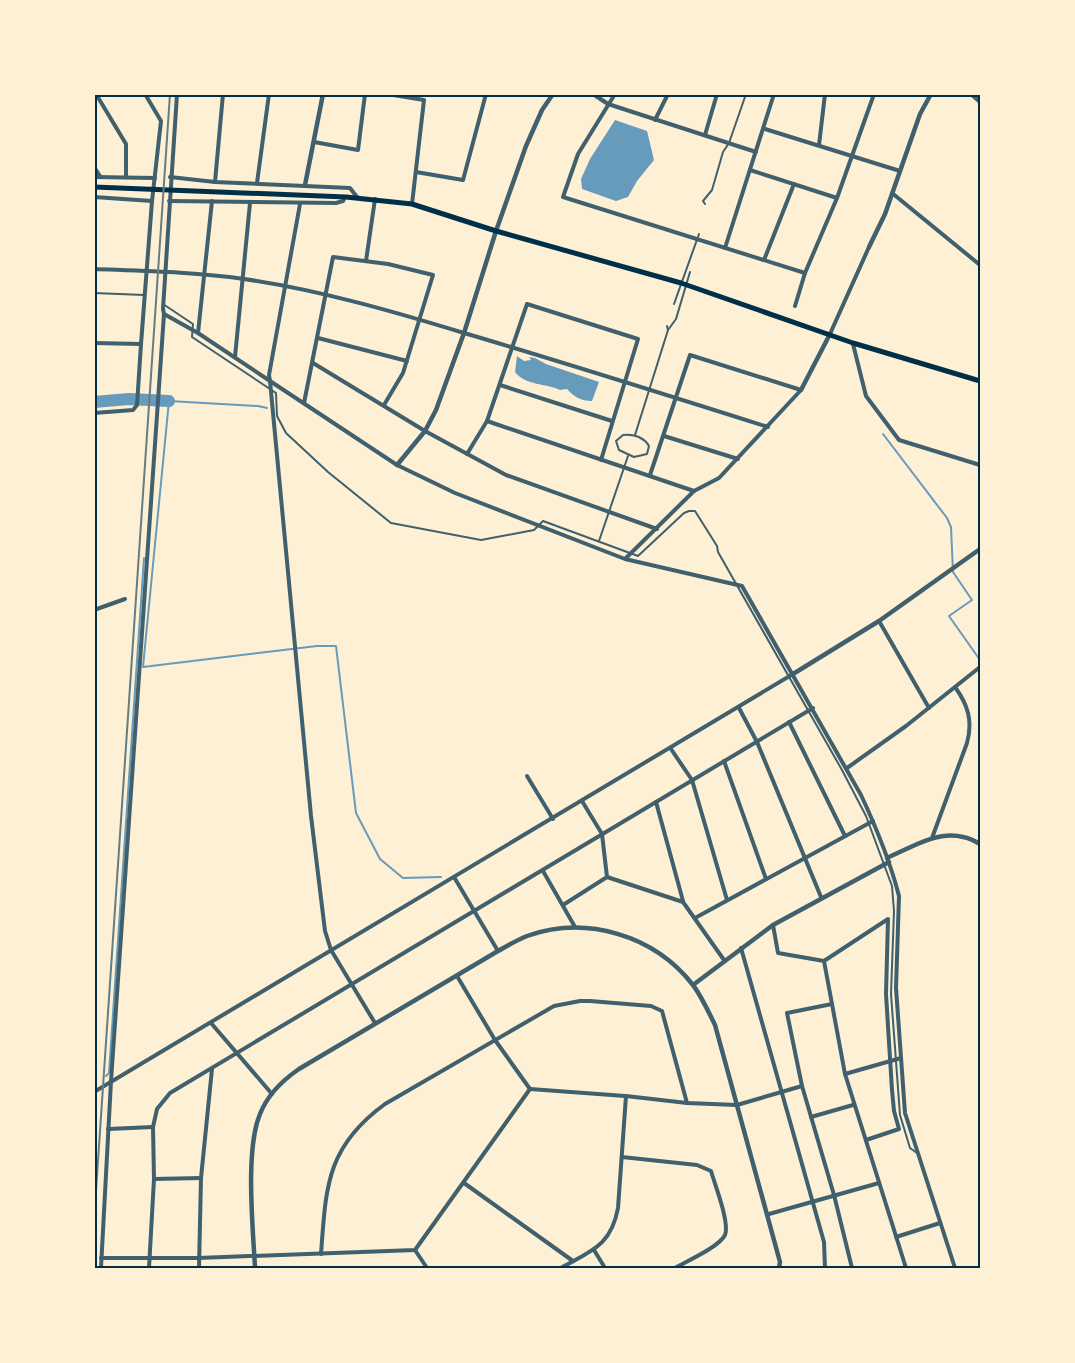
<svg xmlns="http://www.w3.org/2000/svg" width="1075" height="1363" viewBox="0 0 1075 1363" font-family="Inter,sans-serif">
	<rect width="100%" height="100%" fill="#fdf0d5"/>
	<g fill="#669bbc">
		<polygon points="615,120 647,131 654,160 637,181 628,197 616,201 582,189 581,179 590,159"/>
		<path d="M517,356L524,361L531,360L529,357L535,358L546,364L599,382L592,401C581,401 574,397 567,389L560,390C546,383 526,386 515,372Z"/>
	</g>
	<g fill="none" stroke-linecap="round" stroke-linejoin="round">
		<g stroke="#669bbc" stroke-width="2">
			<polyline points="267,408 258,406 169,401 143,667 317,646 336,646 356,813 380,859 403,878 441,877"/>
			<polyline points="883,434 947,518 951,527 953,572 972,600 949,616 980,660"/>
			<polyline points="106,1076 109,1073 144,558"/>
		</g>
		<polyline stroke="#669bbc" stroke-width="12" points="94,402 129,399 169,401"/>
		<g stroke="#3f606c" stroke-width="2">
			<polyline points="705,204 703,201 712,190 723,152 729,143 746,94"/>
			<polyline points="94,293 144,295"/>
			<polyline points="163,304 193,324 192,337 276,393 277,416 286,433 328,472 391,523 481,540 534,530 543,521 638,556 684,513 689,511 695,511 717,546 718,552 842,770 866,816 892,886 894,911 891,994 900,1115 910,1148 917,1153"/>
			<polyline points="674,304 699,234"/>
			<polyline points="668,330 676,319 690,272"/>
			<path d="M623,435C634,434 643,436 649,446L647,454L634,457L619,450L616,441Z"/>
			<polyline points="635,435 668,330 667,326"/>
			<polyline points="599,541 628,456"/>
		</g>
		<g stroke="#3f606c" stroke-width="4">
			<polyline points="96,94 126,144 126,177"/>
			<polyline points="177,94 163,309 164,314 198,333 270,381 311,816 325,931 331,950 375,1023"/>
			<polyline points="387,94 424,100 412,204"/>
			<polyline points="615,94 578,154 563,197 805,273"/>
			<polyline points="971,94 980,102"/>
			<polyline points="608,104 756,152"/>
			<polyline points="655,120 668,94"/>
			<polyline points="765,129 900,171"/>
			<polyline points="705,135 717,94"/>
			<polyline points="314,142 358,150 365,94"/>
			<polyline points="819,145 825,94"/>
			<polyline points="94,167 100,176"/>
			<polyline points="750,170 837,198"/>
			<polyline points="416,172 463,180 486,94"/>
			<polyline points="94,177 155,178"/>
			<polyline points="170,177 215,182 350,188 357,197"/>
			<polyline points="215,182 223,94"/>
			<polyline points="257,183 269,94"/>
			<polyline points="892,193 980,265"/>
			<polyline points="94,197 152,201"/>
			<polyline points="169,201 336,203 343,201 345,197"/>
			<path d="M300,204L269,375L270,381L397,465L455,493L625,559L742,586L861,795C876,827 890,861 899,896L896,988L905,1113L955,1268"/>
			<polyline points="725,248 774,94"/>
			<polyline points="764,260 794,184"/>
			<polyline points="366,261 375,199"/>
			<path d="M94,269C144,271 195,272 244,279C319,290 392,311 464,333C566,363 667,395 768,427"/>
			<polyline points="795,306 805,273 837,198 874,94"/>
			<polyline points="198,333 212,201"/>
			<polyline points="830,334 869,247"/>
			<polyline points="318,338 407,361"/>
			<polyline points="94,343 141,344 152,201 161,121 145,94"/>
			<polyline points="853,344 866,396 899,440 980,465"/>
			<polyline points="235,357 250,203"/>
			<polyline points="313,363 425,431 506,475 657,529"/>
			<polyline points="500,385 612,421"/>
			<polyline points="304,403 333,257 388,264 433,275 403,373 384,405"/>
			<polyline points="94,413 133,410 137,405 141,344"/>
			<polyline points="487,421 694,491"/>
			<polyline points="664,436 738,459"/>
			<polyline points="467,454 487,421 527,304 638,339 601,460"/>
			<polyline points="626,558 694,491 719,478 801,390 690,355 650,475"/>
			<polyline points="94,610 125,599"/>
			<polyline points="879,621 929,708"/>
			<polyline points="739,708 757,742 821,897"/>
			<polyline points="789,722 845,836"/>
			<polyline points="671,749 692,780 727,900"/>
			<polyline points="724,761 766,879"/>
			<polyline points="847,768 906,726 980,667"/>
			<polyline points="527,776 553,819"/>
			<polyline points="582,801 602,834 607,877"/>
			<polyline points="656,802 683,901"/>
			<path d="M932,838L967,743C973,721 968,705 955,687"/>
			<polyline points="543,871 575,927"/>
			<polyline points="454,877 498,951"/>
			<polyline points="563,905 607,877 683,902 724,960"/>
			<polyline points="695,918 873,821"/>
			<polyline points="773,925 778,953 824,961 845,1074 906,1268"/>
			<polyline points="741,948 824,1242 825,1268"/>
			<polyline points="824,961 888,919 886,994 892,1090 894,1111 899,1129 866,1140"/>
			<polyline points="457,976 495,1040 530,1089"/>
			<polyline points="832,1004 787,1013 802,1086 834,1195 852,1268"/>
			<polyline points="211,1023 272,1094"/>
			<polyline points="845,1074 901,1058"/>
			<polyline points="530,1089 625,1096"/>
			<polyline points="94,1092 793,674"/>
			<polyline points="811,1117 853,1105"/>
			<polyline points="108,1129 153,1127"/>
			<path d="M622,1157L697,1165L711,1171C715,1185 730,1223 725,1235C719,1247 687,1261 675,1268"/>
			<polyline points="154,1179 201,1178"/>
			<polyline points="464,1183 573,1261"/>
			<polyline points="769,1214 879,1183"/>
			<polyline points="896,1237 940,1223"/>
			<polyline points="415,1250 427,1268"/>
			<polyline points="594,1250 605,1268"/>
			<path d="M321,1254C326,1187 326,1147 385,1104L554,1006L580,1001H590L651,1006L662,1011L687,1103"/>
			<polyline points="101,1258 198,1258 415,1250 530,1089"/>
			<polyline points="101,1268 111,1081 164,314"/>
			<polyline points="149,1268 154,1179 153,1127 157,1109 170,1093 813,708"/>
			<polyline points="199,1268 201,1178 212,1069"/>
			<path d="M561,1268C591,1251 611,1246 618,1208L626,1096L687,1103L737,1105L802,1086"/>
		</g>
		<g stroke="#3f606c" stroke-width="4.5">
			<polyline points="593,94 608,104"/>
			<polyline points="305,185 323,94"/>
			<polyline points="869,247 885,214 920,114 931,94"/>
			<polyline points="801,390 830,334"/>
			<polyline points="397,465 425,431 436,410 464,333 496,231 526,146 542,110 553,94"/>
			<polyline points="793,674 879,621 980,549"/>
			<path d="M887,858C910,848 938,830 963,837C969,838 975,841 980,844"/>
			<polyline points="693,985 773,925 889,862"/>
			<path d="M255,1268C253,1228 245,1150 260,1114C267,1096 283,1080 299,1069L498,951C507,946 517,940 527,936C586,915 654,935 693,985C702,997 708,1011 715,1025L780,1262L779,1268"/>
		</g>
		<polyline stroke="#003049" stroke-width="5" points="94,187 346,197 412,204 496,231 681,283 853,343 980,381"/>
		<polyline stroke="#657d81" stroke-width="2" points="94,1220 170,94"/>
	</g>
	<rect width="1075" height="1363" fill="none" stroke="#fdf0d5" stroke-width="192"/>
	<rect x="96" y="96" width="883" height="1171" fill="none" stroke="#003049" stroke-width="2"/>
</svg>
